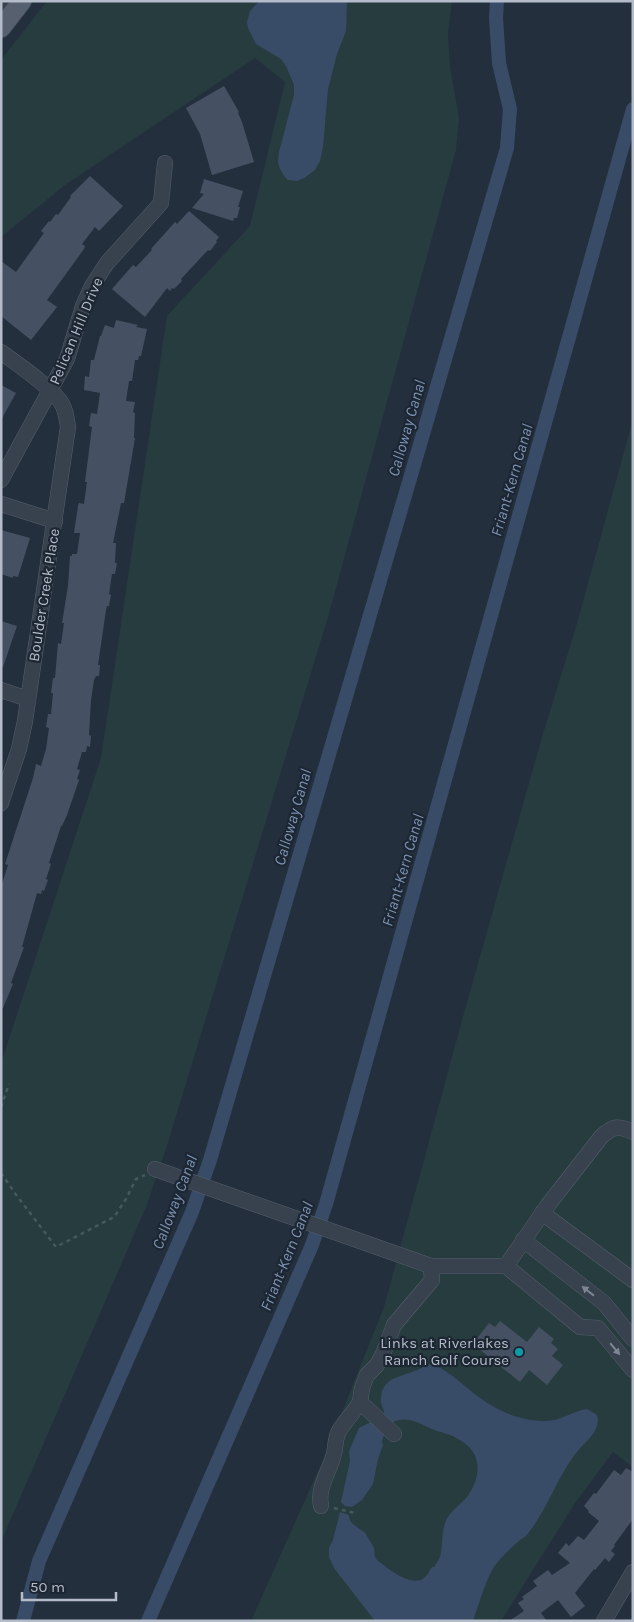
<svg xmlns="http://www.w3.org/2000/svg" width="634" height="1622" viewBox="0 0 634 1622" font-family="Karla,sans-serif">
	<rect width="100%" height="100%" fill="#242f3e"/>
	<g fill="#263c3f">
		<polygon points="47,1 452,1 448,34 450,66 459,118 456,150 328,617 166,1149 146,1207 1,1542 1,1063 101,758 167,316 250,226 285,82 255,58 65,185 1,237 1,60"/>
		<polygon points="633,419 633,1467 613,1452 575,1503 501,1621 251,1621 322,1462 384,1307 464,1013 542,737 576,627"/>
	</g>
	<g fill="#394c67">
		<polygon points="259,1 347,1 346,31 337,54 328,89 323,147 320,161 315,170 304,178 297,181 288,180 285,177 280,169 278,162 279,152 294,95 294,85 286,66 281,59 256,44 248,28 247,22 250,11"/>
		<path d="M431,1364C444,1368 455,1378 466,1387C490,1407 514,1421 546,1421C560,1421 573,1411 587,1409L597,1415C600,1426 593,1435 586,1442C560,1467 551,1504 529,1532C527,1536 524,1537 520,1540C512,1547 500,1558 494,1567C486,1579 478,1607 473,1621H375L334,1568L329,1557V1548L333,1540L340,1512L349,1515C349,1525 359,1527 365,1533C367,1536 372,1544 374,1548C375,1552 373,1555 377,1560C388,1568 405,1584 421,1580C426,1578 429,1572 432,1567H434C436,1564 439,1560 440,1557C443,1546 441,1535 445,1523C448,1513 460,1505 467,1497C482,1476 483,1452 458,1439C452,1435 444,1433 437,1431C420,1425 409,1414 391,1423L384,1416C385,1408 380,1406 381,1398C382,1379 398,1377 412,1372C419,1370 424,1366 431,1364Z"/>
		<polygon points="371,1422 384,1435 382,1441 383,1445 378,1459 373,1484 362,1500 352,1507 345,1506 341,1502 350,1461 349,1451 359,1428"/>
	</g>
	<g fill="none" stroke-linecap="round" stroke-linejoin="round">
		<g stroke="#394c67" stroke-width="14">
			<polyline points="23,1621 39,1561 192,1212 210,1160 507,148 510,109 499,63 496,18 497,1"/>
			<polyline points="148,1621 312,1245 326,1204 633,109"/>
		</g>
	</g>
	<g fill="#455162">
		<polygon points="224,86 239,112 238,113 242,122 254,162 212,175 200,134 186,108"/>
		<polygon points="90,176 123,206 99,231 95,227 82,244 85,246 84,249 47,300 57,307 31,340 1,316 1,261 16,272 44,233 41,231 49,221 50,222 56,214 58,215 71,197 70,196"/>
		<polygon points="204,179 243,191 238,207 240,207 237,218 234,218 233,221 192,208 204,194 200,193"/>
		<polygon points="189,211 219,237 216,241 217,242 210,251 208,250 181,279 182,281 174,289 172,288 170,291 167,288 145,317 112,289 133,265 136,267 152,250 151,249 175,222 177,224"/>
		<polygon points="116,320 138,325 136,327 147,329 141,356 139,356 138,360 135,360 132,381 129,381 126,401 135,402 133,412 135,413 134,438 135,438 124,503 121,503 113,543 116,543 115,563 117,563 115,574 112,574 109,594 111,595 109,606 107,606 106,610 98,665 100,665 99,676 96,676 94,680 91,700 89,735 91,736 90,747 87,746 86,752 82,752 77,769 80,770 77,779 79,780 67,815 62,826 61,826 49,863 51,864 46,879 48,880 44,891 42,890 41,894 37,893 22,947 24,947 11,983 13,984 3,1008 1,1008 1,887 8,865 5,864 33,778 36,764 41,766 46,749 49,728 46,727 48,714 51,714 53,693 51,693 53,678 55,678 58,643 61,644 64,623 62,623 68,586 70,556 72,556 72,554 77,554 80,533 74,533 78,506 79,503 84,504 87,482 85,482 92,427 89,426 91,413 97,414 100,393 84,390 85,376 89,377 91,360 94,360 100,336 101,336 105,325 114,328"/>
		<polygon points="1,385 16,393 1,420"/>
		<polygon points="1,530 30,538 18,577 13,576 13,578 1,574"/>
		<polygon points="1,621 17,626 3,667 1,667"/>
		<polygon points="500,1321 527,1342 539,1327 554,1339 551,1343 558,1349 552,1356 563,1365 547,1385 529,1370 520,1382 474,1345 477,1342 475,1341 489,1323 495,1327"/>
		<polygon points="626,1468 633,1472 633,1519 614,1545 615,1546 611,1551 615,1554 609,1562 605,1558 595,1570 594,1569 575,1593 585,1606 571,1617 558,1600 541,1613 547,1621 509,1621 524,1611 518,1603 524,1599 522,1597 537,1586 533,1581 548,1570 552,1575 570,1563 558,1553 566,1543 569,1546 578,1536 584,1540 599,1521 588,1512 589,1511 584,1506 594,1493 596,1494 614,1470 621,1475"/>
	</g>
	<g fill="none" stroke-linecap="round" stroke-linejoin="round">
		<g stroke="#565f6c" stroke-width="16">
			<g id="minor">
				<polyline points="1,6 5,1"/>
				<path d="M1,352C17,364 53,388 62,404C66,411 67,419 68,427L25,721L19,749L1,803"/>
				<polyline points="1,480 67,359 83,306 92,286 107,263 161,203 165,163"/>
				<polyline points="1,504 55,521"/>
				<polyline points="1,690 28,699"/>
				<polyline points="155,1169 431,1266 506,1266 580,1327 598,1328 633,1370"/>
				<polyline points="542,1213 633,1280"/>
				<polyline points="523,1240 604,1303 633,1339"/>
				<path d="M506,1266L548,1205L601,1137C613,1126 617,1125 633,1132"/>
				<polyline points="360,1402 362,1388 367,1375 377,1365 383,1354 394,1325 432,1280 431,1266"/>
				<path d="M321,1506C317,1487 330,1471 334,1454C336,1445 335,1438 339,1431C345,1421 354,1412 360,1402L394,1434"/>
				<polyline points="604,1621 633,1572"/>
			</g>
		</g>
		<g stroke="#414a57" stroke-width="20">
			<polyline id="major" points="1,28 22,1"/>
		</g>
		<g stroke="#44595c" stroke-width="2.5" stroke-dasharray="4 4" stroke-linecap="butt">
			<polyline points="1,1107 9,1084"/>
			<polyline points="1,1173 17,1196 56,1247 114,1217 126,1199 136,1179 145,1175"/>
			<polyline points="334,1508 355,1513"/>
		</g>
		<use href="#minor" stroke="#38414e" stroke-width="15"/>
		<use href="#major" stroke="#56606e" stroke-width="19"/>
	</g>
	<defs><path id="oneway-solid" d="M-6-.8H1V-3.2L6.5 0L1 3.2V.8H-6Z" transform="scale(1.25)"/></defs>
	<g fill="#7c8592">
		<use href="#oneway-solid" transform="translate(588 1291) rotate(-142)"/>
		<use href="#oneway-solid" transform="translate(615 1349) rotate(50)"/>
	</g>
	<circle fill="#0f9aa8" stroke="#1d2633" stroke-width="2" cx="519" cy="1352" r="5"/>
	<g text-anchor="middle" stroke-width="4.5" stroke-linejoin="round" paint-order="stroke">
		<g font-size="15" fill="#b4bcc9" stroke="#1d2633">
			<text transform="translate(76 331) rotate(-67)" y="5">Pelican Hill Drive</text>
			<text transform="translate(44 595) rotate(-81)" y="5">Boulder Creek Place</text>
		</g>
		<g font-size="15" fill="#b4bcc9" stroke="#1d2633" text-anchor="end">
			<text x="509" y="1348">Links at Riverlakes<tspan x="509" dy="17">Ranch Golf Course</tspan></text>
		</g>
		<g font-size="16" font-style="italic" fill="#7c92b1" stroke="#1d2633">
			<text transform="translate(406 428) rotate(-74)" y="6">Calloway Canal</text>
			<text transform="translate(511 480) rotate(-74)" y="6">Friant-Kern Canal</text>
			<text transform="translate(292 817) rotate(-74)" y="6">Calloway Canal</text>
			<text transform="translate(402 870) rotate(-74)" y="6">Friant-Kern Canal</text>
			<text transform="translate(174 1202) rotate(-69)" y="6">Calloway Canal</text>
			<text transform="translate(286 1256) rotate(-68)" y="6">Friant-Kern Canal</text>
		</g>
	</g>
	<rect width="634" height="1622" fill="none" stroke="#b4bcc9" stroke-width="5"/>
	<path d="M22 1592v8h94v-8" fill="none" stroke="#b4bcc9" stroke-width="2.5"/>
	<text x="30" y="1592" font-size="15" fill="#b4bcc9" stroke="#1d2633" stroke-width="4" paint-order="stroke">50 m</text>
</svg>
